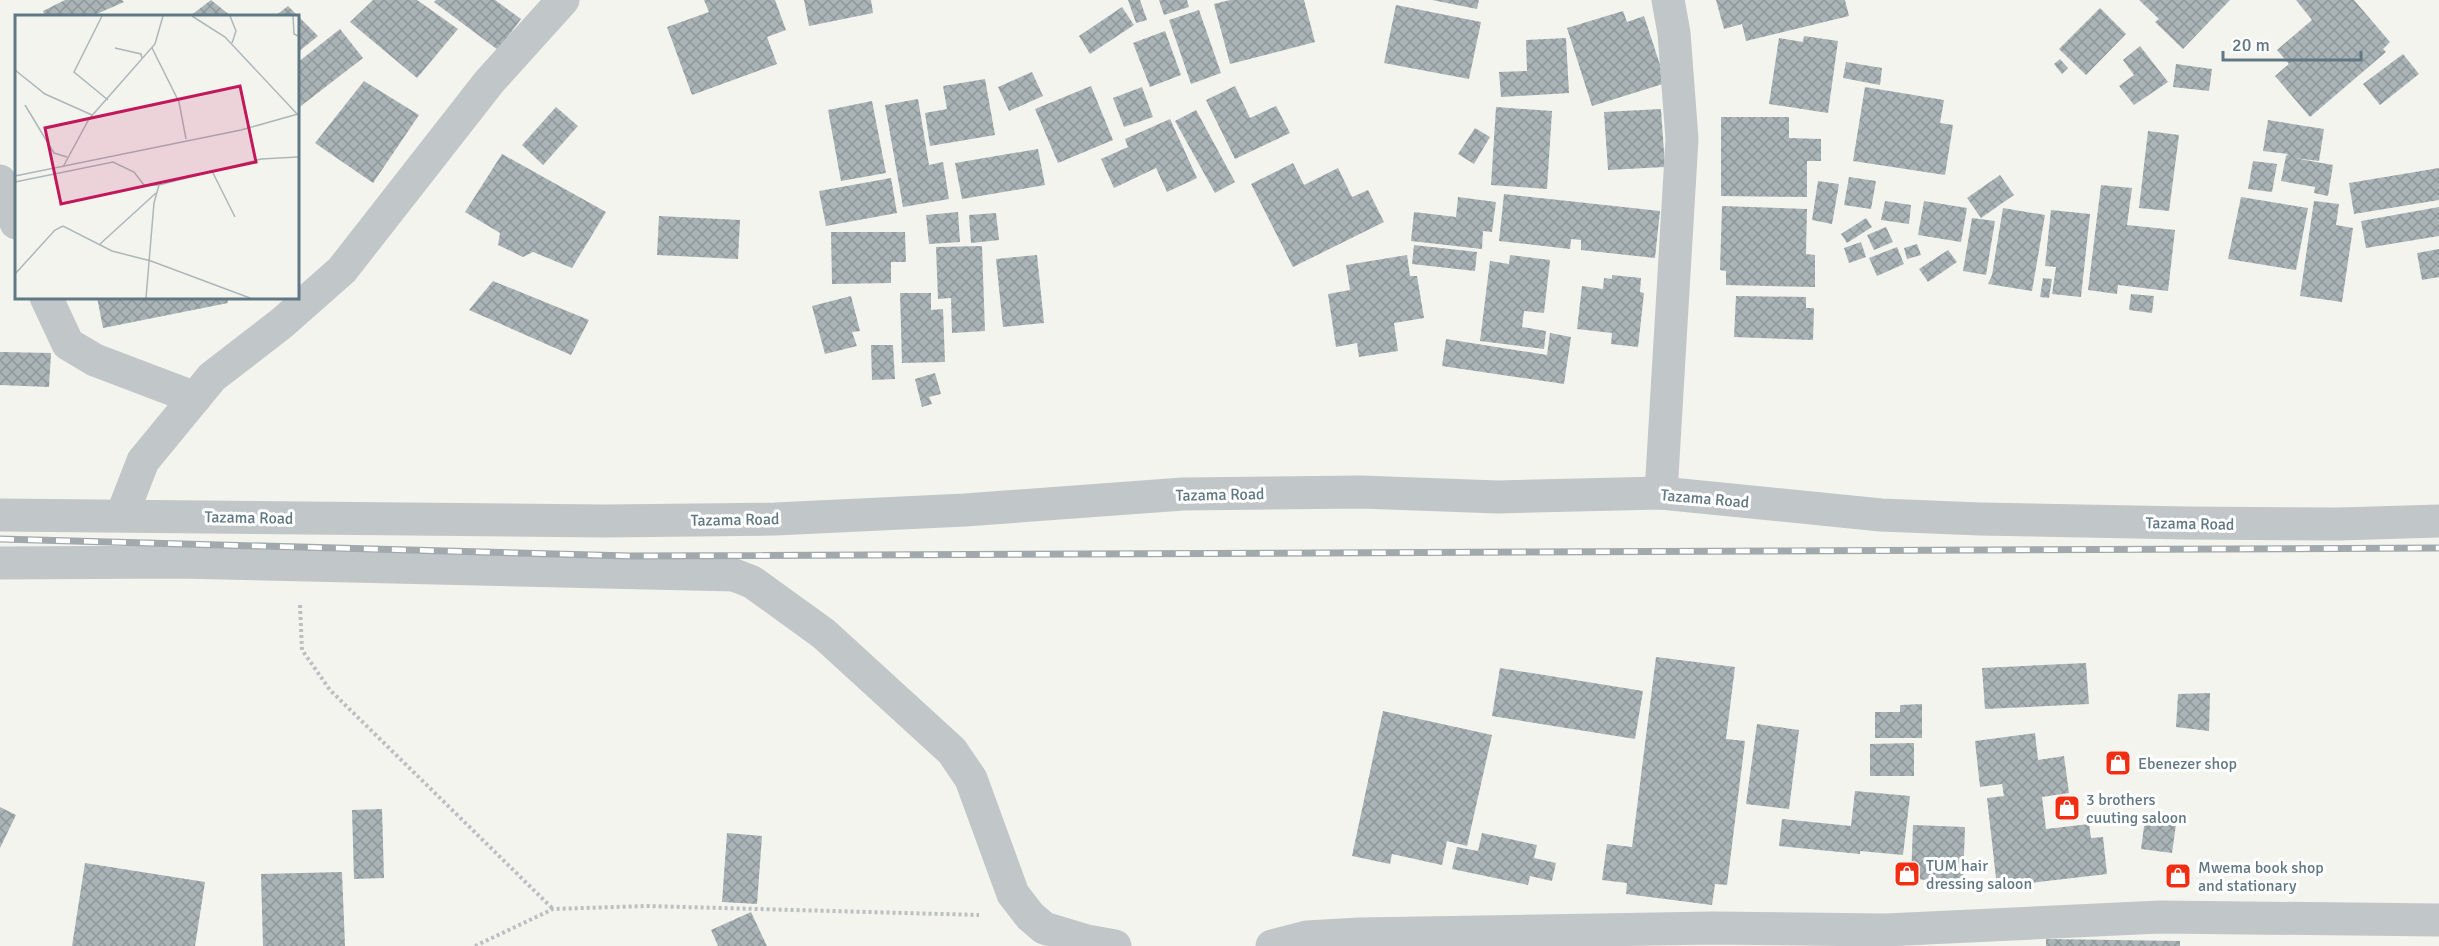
<svg xmlns="http://www.w3.org/2000/svg" width="2439" height="946" viewBox="0 0 2439 946" font-family="Signika,sans-serif">
	<defs>
		<pattern id="building-cross-hatch" width="8" height="8" patternUnits="userSpaceOnUse" patternTransform="scale(1.5)"><rect width="8" height="8" fill="#aab4b7"/><path d="M0 0l8 8M0 8l8-8" fill="none" stroke="#8e979a"/></pattern>
	</defs>
	<rect width="100%" height="100%" fill="#f4f4ef"/>
	<g fill="url(#building-cross-hatch)">
		<polygon points="65,0 122,0 124,2 92,16 45,16 43,11"/>
		<polygon points="211,0 231,16 190,16"/>
		<polygon points="373,0 417,0 458,29 417,78 350,22"/>
		<polygon points="436,0 495,0 521,19 498,50 434,2"/>
		<polygon points="704,0 775,0 786,30 767,37 777,64 692,95 667,27 709,12"/>
		<polygon points="804,0 871,0 873,13 809,26"/>
		<polygon points="1128,0 1140,0 1147,20 1136,23"/>
		<polygon points="1159,0 1187,0 1189,7 1164,15"/>
		<polygon points="1230,0 1304,0 1315,42 1230,64 1214,4"/>
		<polygon points="1432,0 1479,0 1477,9"/>
		<polygon points="1716,0 1845,0 1849,16 1746,41 1742,24 1724,29"/>
		<polygon points="2139,0 2230,0 2183,49 2155,22 2159,19"/>
		<polygon points="2296,0 2354,0 2390,42 2383,49 2386,52 2310,117 2275,76 2289,64 2277,50 2312,20"/>
		<polygon points="1396,5 1481,22 1469,79 1384,63"/>
		<polygon points="288,6 318,36 297,53 297,16 275,16"/>
		<polygon points="1122,7 1134,25 1090,54 1079,36"/>
		<polygon points="2100,8 2126,34 2086,75 2059,49"/>
		<polygon points="1199,10 1221,73 1191,84 1169,20"/>
		<polygon points="1623,11 1627,22 1644,16 1666,83 1592,106 1567,28"/>
		<polygon points="340,29 363,58 297,109 297,63"/>
		<polygon points="1165,31 1181,75 1150,87 1133,43"/>
		<polygon points="1804,36 1838,41 1828,113 1769,104 1779,38 1803,42"/>
		<polygon points="1566,38 1569,93 1501,97 1499,72 1527,71 1526,40"/>
		<polygon points="2140,46 2168,82 2134,105 2119,86 2134,75 2123,60"/>
		<polygon points="2403,54 2419,74 2380,105 2363,84"/>
		<polygon points="2060,59 2068,68 2062,74 2054,64"/>
		<polygon points="1846,62 1882,68 1880,85 1843,78"/>
		<polygon points="2176,64 2212,69 2209,91 2173,87"/>
		<polygon points="1032,72 1043,96 1009,111 998,87"/>
		<polygon points="985,79 995,135 930,146 925,113 947,109 943,86"/>
		<polygon points="364,81 419,115 373,183 315,143"/>
		<polygon points="1091,86 1113,140 1058,163 1035,109"/>
		<polygon points="1235,86 1250,118 1276,106 1290,133 1235,159 1206,100"/>
		<polygon points="1142,87 1153,117 1124,127 1113,98"/>
		<polygon points="1865,87 1944,100 1940,123 1953,125 1945,175 1853,161"/>
		<polygon points="918,99 929,165 943,162 949,199 903,207 885,105"/>
		<polygon points="872,101 886,173 841,181 828,110"/>
		<polygon points="556,107 578,126 543,165 522,145"/>
		<polygon points="1496,107 1552,111 1547,189 1491,185"/>
		<polygon points="1661,109 1665,167 1608,170 1604,112"/>
		<polygon points="1196,110 1235,182 1215,193 1175,121"/>
		<polygon points="1721,117 1789,117 1789,138 1821,139 1821,161 1807,161 1807,197 1721,196"/>
		<polygon points="1170,119 1197,178 1167,192 1156,168 1114,188 1101,159 1128,147 1125,139"/>
		<polygon points="2268,120 2324,129 2319,161 2294,158 2333,165 2328,196 2314,193 2315,187 2281,181 2286,156 2288,154 2263,151"/>
		<polygon points="1475,128 1490,137 1474,164 1458,154"/>
		<polygon points="2148,131 2179,135 2169,211 2139,208"/>
		<polygon points="1038,149 1045,185 962,199 955,163"/>
		<polygon points="502,154 606,212 572,268 533,252 523,257 498,245 500,233 465,212"/>
		<polygon points="2253,161 2277,164 2272,192 2248,189"/>
		<polygon points="1293,163 1304,185 1338,168 1352,197 1368,190 1384,222 1293,267 1251,184"/>
		<polygon points="2439,168 2439,200 2354,214 2349,183"/>
		<polygon points="2000,175 2014,195 1981,218 1967,198"/>
		<polygon points="1849,177 1876,181 1871,209 1844,205"/>
		<polygon points="891,178 897,213 826,226 819,191"/>
		<polygon points="1818,181 1839,184 1832,224 1812,220"/>
		<polygon points="2101,185 2132,188 2127,225 2175,230 2168,291 2118,285 2117,294 2088,290"/>
		<polygon points="1504,194 1660,211 1655,258 1581,250 1581,240 1571,239 1570,249 1499,241"/>
		<polygon points="1458,197 1496,202 1492,232 1483,231 1482,249 1411,241 1414,212 1456,217"/>
		<polygon points="2241,197 2308,208 2296,270 2228,259"/>
		<polygon points="1885,201 1911,205 1909,224 1881,220"/>
		<polygon points="1924,201 1967,208 1961,242 1918,235"/>
		<polygon points="2314,201 2339,204 2336,225 2353,228 2342,302 2300,296"/>
		<polygon points="1722,206 1807,209 1806,254 1815,255 1815,287 1726,285 1726,271 1720,270"/>
		<polygon points="2439,207 2439,236 2366,248 2361,221"/>
		<polygon points="2003,208 2045,215 2032,291 1988,284 1992,275"/>
		<polygon points="2051,210 2090,214 2081,297 2052,294 2056,267 2045,266"/>
		<polygon points="958,212 960,242 929,244 926,215"/>
		<polygon points="996,213 999,240 971,243 969,215"/>
		<polygon points="659,216 740,220 738,259 657,255"/>
		<polygon points="1866,218 1872,227 1847,243 1841,234"/>
		<polygon points="1972,218 1995,221 1986,275 1963,271"/>
		<polygon points="1886,227 1893,242 1874,250 1867,235"/>
		<polygon points="831,232 905,232 906,262 891,262 891,283 832,284"/>
		<polygon points="1861,242 1866,257 1849,263 1844,248"/>
		<polygon points="1917,244 1921,255 1907,259 1904,248"/>
		<polygon points="1414,245 1477,252 1475,271 1412,264"/>
		<polygon points="982,246 985,331 952,333 951,298 938,299 936,247"/>
		<polygon points="1897,247 1904,264 1877,276 1869,258"/>
		<polygon points="2439,249 2439,277 2422,280 2417,253"/>
		<polygon points="1948,250 1957,262 1928,282 1919,269"/>
		<polygon points="1037,255 1044,323 1003,327 996,259"/>
		<polygon points="1407,255 1410,276 1417,276 1424,318 1394,323 1398,351 1359,357 1357,343 1336,347 1328,294 1350,290 1346,265"/>
		<polygon points="1510,255 1550,260 1544,313 1524,311 1522,327 1546,331 1544,349 1480,341 1490,261 1509,264"/>
		<polygon points="1612,275 1641,278 1640,292 1644,293 1638,347 1611,344 1612,333 1577,329 1582,286 1603,289 1604,278 1612,279"/>
		<polygon points="2043,278 2052,279 2049,298 2040,297"/>
		<polygon points="493,281 589,320 571,355 469,310"/>
		<polygon points="900,293 931,293 931,310 943,309 945,362 902,363"/>
		<polygon points="2131,294 2154,296 2152,313 2129,310"/>
		<polygon points="851,296 860,331 852,332 857,346 825,354 812,306"/>
		<polygon points="1736,296 1806,297 1806,308 1814,308 1813,340 1734,337"/>
		<polygon points="97,297 227,297 228,303 103,328"/>
		<polygon points="1550,333 1571,337 1564,384 1442,366 1446,339 1547,355"/>
		<polygon points="871,345 893,345 895,379 872,380"/>
		<polygon points="0,352 51,353 49,387 0,385"/>
		<polygon points="935,373 941,394 929,397 932,404 922,407 915,379"/>
		<polygon points="1656,657 1735,667 1726,739 1745,741 1727,885 1715,884 1712,905 1626,894 1627,883 1602,880 1607,844 1632,847"/>
		<polygon points="2086,663 2089,704 1985,709 1982,668"/>
		<polygon points="1500,668 1643,691 1635,739 1492,716"/>
		<polygon points="2210,693 2209,731 2176,727 2178,694"/>
		<polygon points="1922,704 1922,738 1875,738 1875,712 1900,712 1900,705"/>
		<polygon points="1383,711 1492,735 1467,846 1447,841 1442,865 1392,854 1390,864 1352,856"/>
		<polygon points="1757,724 1799,730 1789,809 1746,804"/>
		<polygon points="2035,733 2038,760 2064,756 2069,793 2042,797 2046,829 2089,824 2091,838 2103,837 2107,874 1997,887 1987,798 2004,796 2002,784 1980,787 1975,741"/>
		<polygon points="1914,743 1914,776 1870,776 1870,744"/>
		<polygon points="1855,791 1910,796 1903,855 1860,851 1860,854 1779,846 1782,819 1851,826"/>
		<polygon points="0,807 16,815 0,848"/>
		<polygon points="382,809 384,878 354,879 352,810"/>
		<polygon points="2145,819 2176,824 2172,853 2141,849"/>
		<polygon points="1913,825 1965,827 1963,882 1911,879"/>
		<polygon points="727,833 762,836 757,904 722,902"/>
		<polygon points="1482,833 1537,845 1534,858 1556,863 1552,881 1530,876 1528,885 1452,869 1457,847 1478,851"/>
		<polygon points="85,863 205,882 195,946 72,946"/>
		<polygon points="342,872 345,946 263,946 261,874"/>
		<polygon points="751,912 767,946 718,946 711,930"/>
		<polygon points="2046,939 2180,941 2180,946 2046,946"/>
	</g>
	<g fill="none" stroke-linecap="round" stroke-linejoin="round">
		<g stroke="#bcbfc1" stroke-width="4" stroke-dasharray="3 3" stroke-linecap="butt">
			<polyline points="300,605 302,650 330,690 553,909"/>
			<polyline points="475,946 553,909 647,906 979,915"/>
		</g>
		<g stroke="#c1c6c8" stroke-width="33">
			<polyline points="0,181 16,223"/>
			<polyline points="46,297 68,344 95,360 195,398"/>
			<polyline points="1661,493 1682,139 1674,33 1668,0"/>
			<polyline points="0,515 605,521 775,519 965,510 1183,494 1361,492 1498,497 1661,493 1881,515 1980,519 2186,523 2339,524 2439,521"/>
			<polyline points="122,515 143,461 212,377 282,323 342,270 489,82 563,0"/>
			<polyline points="0,563 178,562 734,575 752,582 824,634 952,751 971,779 1013,894 1030,916 1044,928 1087,941 1115,946"/>
			<polyline points="1272,946 1307,937 1359,934 1713,928 1886,930 2160,917 2439,920"/>
		</g>
		<g stroke="#a1a9ad" stroke-width="7">
			<polyline id="rail" points="0,539 630,556 2439,548"/>
		</g>
		<use href="#rail" stroke="#fff" stroke-width="4.5" stroke-dasharray="14" stroke-linecap="butt"/>
	</g>
	<defs>
		<g id="shop-square" transform="scale(1.35)"><rect x="-9" y="-9" width="18" height="18" rx="4" fill="#f22e12" stroke="#fff"/><path d="M-5-2.5h2.3a2.7 3.5 0 0 1 5.4 0H5L5.5 6h-11ZM-1.5-2.5h3a1.5 2.3 0 0 0-3 0Z" fill="#fff"/></g>
	</defs>
	<g fill-rule="evenodd">
		<use href="#shop-square" x="2118" y="763"/>
		<use href="#shop-square" x="2067" y="808"/>
		<use href="#shop-square" x="1907" y="874"/>
		<use href="#shop-square" x="2178" y="876"/>
	</g>
	<g text-anchor="middle" stroke-width="6" stroke-linejoin="round" paint-order="stroke">
		<g font-size="16" fill="#607883" stroke="#fff">
			<text transform="translate(1220 494) rotate(-1)" y="6">Tazama Road</text>
			<text transform="translate(1705 498) rotate(5)" y="6">Tazama Road</text>
			<text transform="translate(249 517) rotate(1)" y="6">Tazama Road</text>
			<text transform="translate(735 519) rotate(-1)" y="6">Tazama Road</text>
			<text transform="translate(2190 523) rotate(1)" y="6">Tazama Road</text>
		</g>
		<g font-size="16" fill="#607883" stroke="#fff" text-anchor="start">
			<text x="2138" y="769">Ebenezer shop</text>
			<text x="2086" y="805">3 brothers<tspan x="2086" dy="18">cuuting saloon</tspan></text>
			<text x="1926" y="871">TUM hair<tspan x="1926" dy="18">dressing saloon</tspan></text>
			<text x="2198" y="873">Mwema book shop<tspan x="2198" dy="18">and stationary</tspan></text>
		</g>
	</g>
	<g transform="translate(15 15)">
		<rect width="284" height="284" fill="#f4f4ef"/>
		<path fill="none" stroke="#acb7ba" stroke-width="1.5" d="M87,1L59,57L93,85M177,1L210,22L283,100M215,1L221,16L217,28M278,1L279,19L283,21M100,33L126,39L127,43M137,33L164,87L171,124M0,55L30,79L77,100M10,90L39,138L52,142M48,152L74,104L140,29L148,1M197,156L220,202M0,161L226,115L283,99M0,167L98,147L119,157L129,170H144M85,229L141,178M0,259L40,215L48,211L97,236L136,246L235,283M131,283L139,188L144,170L246,144L283,142"/>
		<path fill="#c2185b" fill-opacity="0.15" stroke="#c2185b" stroke-width="3" d="M225,71L241,147L46,189L30,113Z"/>
		<rect width="284" height="284" fill="none" stroke="#607883" stroke-width="3"/>
	</g>
	<path d="M2223 51v9h138v-9" fill="none" stroke="#607883" stroke-width="3"/>
	<text x="2232" y="51" font-size="18" fill="#607883" stroke="#ffffff" stroke-width="4.5" paint-order="stroke">20 m</text>
</svg>
